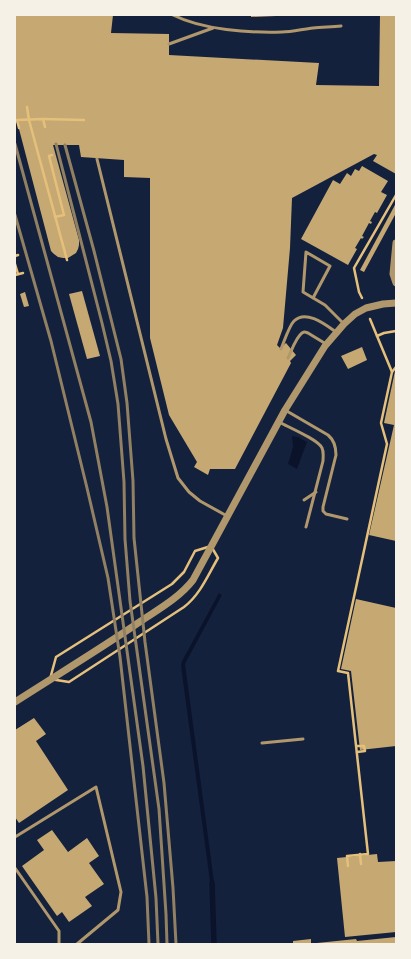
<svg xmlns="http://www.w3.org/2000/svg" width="411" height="959" viewBox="0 0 411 959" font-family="'Golos Text',sans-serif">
	<rect width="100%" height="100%" fill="#14213d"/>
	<g fill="#0b132b">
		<polygon points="292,436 298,437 307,442 297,469 288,464 293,447"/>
		<polygon points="219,593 222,595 185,664 215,889 211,889 181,666 182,661"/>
	</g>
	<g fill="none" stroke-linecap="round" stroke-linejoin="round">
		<polyline stroke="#0b132b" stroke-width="5.5" points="212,883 214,944"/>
	</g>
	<g fill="#c6a872">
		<polygon points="15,15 113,15 111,33 169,34 169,55 319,63 316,85 379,86 380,15 396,15 396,174 373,161 377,155 374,154 292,198 290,248 283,328 277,345 280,348 286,343 296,355 290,361 291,363 235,469 210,469 208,475 194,467 197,462 169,415 150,338 150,178 124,177 124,160 81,157 79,145 53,145 79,240 79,245 78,249 76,253 68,258 63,258 58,257 54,254 51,251 19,129 16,121 15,121"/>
		<polygon points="251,15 275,15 276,16 251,17"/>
		<polygon points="362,166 388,181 381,192 387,195 377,213 375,212 370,221 372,222 371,224 369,223 362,236 364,237 362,239 361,238 355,248 357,249 348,265 301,239 333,180 340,184 347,173 351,176 355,169 359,171"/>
		<polygon points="396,203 396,213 364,272 360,270"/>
		<polygon points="82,291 100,356 87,359 69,294"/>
		<polygon points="25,292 29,306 24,307 20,294"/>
		<polygon points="362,347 367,360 348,369 341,356"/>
		<polygon points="395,371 396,371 396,541 369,535 394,425 384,423"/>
		<polygon points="356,599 396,608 396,746 360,750 351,671 341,669"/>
		<polygon points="34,718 46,734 36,741 68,790 19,823 15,817 15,730"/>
		<polygon points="52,830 68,852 87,838 99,856 89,863 104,884 85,897 92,906 69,922 62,912 57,916 22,866 44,850 37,840"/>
		<polygon points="377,854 378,862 396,861 396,932 345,937 337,858"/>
		<polygon points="396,937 396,944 317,944 317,943 356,939 357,941"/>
		<polygon points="311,939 311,944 293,944 293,941"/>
	</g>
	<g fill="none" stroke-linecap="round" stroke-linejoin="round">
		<g stroke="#e5c07b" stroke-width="2.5">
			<polyline points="27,107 29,120 67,260"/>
			<polyline points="43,119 84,120"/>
			<polyline points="19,128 17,120 43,119 45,127"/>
			<polyline points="52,155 49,156 64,215 55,217"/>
			<polyline points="15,256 18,255"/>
			<polyline points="15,264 18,274"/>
			<polyline points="15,275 23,273"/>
			<polyline points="362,298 359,292 354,268 396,195"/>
			<polyline points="370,319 377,336 384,333 396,331"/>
			<polyline points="377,336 392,372"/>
			<path d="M211,546L218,558C208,575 200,595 184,607L69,682L50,679L56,657L172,584L184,572L195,551Z"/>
			<polyline points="357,746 364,746 365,751 357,752"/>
			<polyline points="360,854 361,864"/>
			<polyline points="348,866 347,856 368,854 348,673 338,671 387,444 381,423 392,372 396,367"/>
		</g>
		<g stroke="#b1986c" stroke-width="3">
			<path d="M173,15C203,30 249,33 282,32C292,32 303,29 313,28C322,27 331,27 341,26"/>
			<polyline points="169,44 213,28"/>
			<polyline points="97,159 166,439 178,478 189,492 200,501 227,516"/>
			<polyline points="313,298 330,266 306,252 303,292 325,305 344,324"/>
			<path d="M281,349C284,342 289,326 294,321C306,309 326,325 336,332"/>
			<path d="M288,358C291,352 296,337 302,333C305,331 305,332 308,333L326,344"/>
			<path d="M285,410L328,435C334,440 336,447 336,455L323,507V511L326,514L347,519"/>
			<path d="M279,422C288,427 319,440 322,448C324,452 323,457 323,461L306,527"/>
			<polyline points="304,500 316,492"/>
			<polyline points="262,743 303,739"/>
			<polyline points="15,837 96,787 121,892 118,910 77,944"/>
			<polyline points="15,868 59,931 59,944"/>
		</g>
		<g stroke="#b1986c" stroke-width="7">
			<polyline points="396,243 393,274 396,283"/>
			<path d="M15,702C57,675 100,649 141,621C159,609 180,597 193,580L285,410L325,346L344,324L355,314L366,308L383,304L396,303"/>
		</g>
		<g stroke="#918062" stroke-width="3">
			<polyline points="15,144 91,422 107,507 143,766 156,898 158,944"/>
			<polyline points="56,144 102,323 111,361 118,404 124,482 125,539 130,601 159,809 166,914 167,944"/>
			<polyline points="65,145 94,251 121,359 127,403 133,481 134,538 145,642 164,783 173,888 176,944"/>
			<polyline points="15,215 51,341 87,488 108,578 120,657 147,897 149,944"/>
		</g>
	</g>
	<rect width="411" height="959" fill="none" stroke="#f6f1e7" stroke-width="32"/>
</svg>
